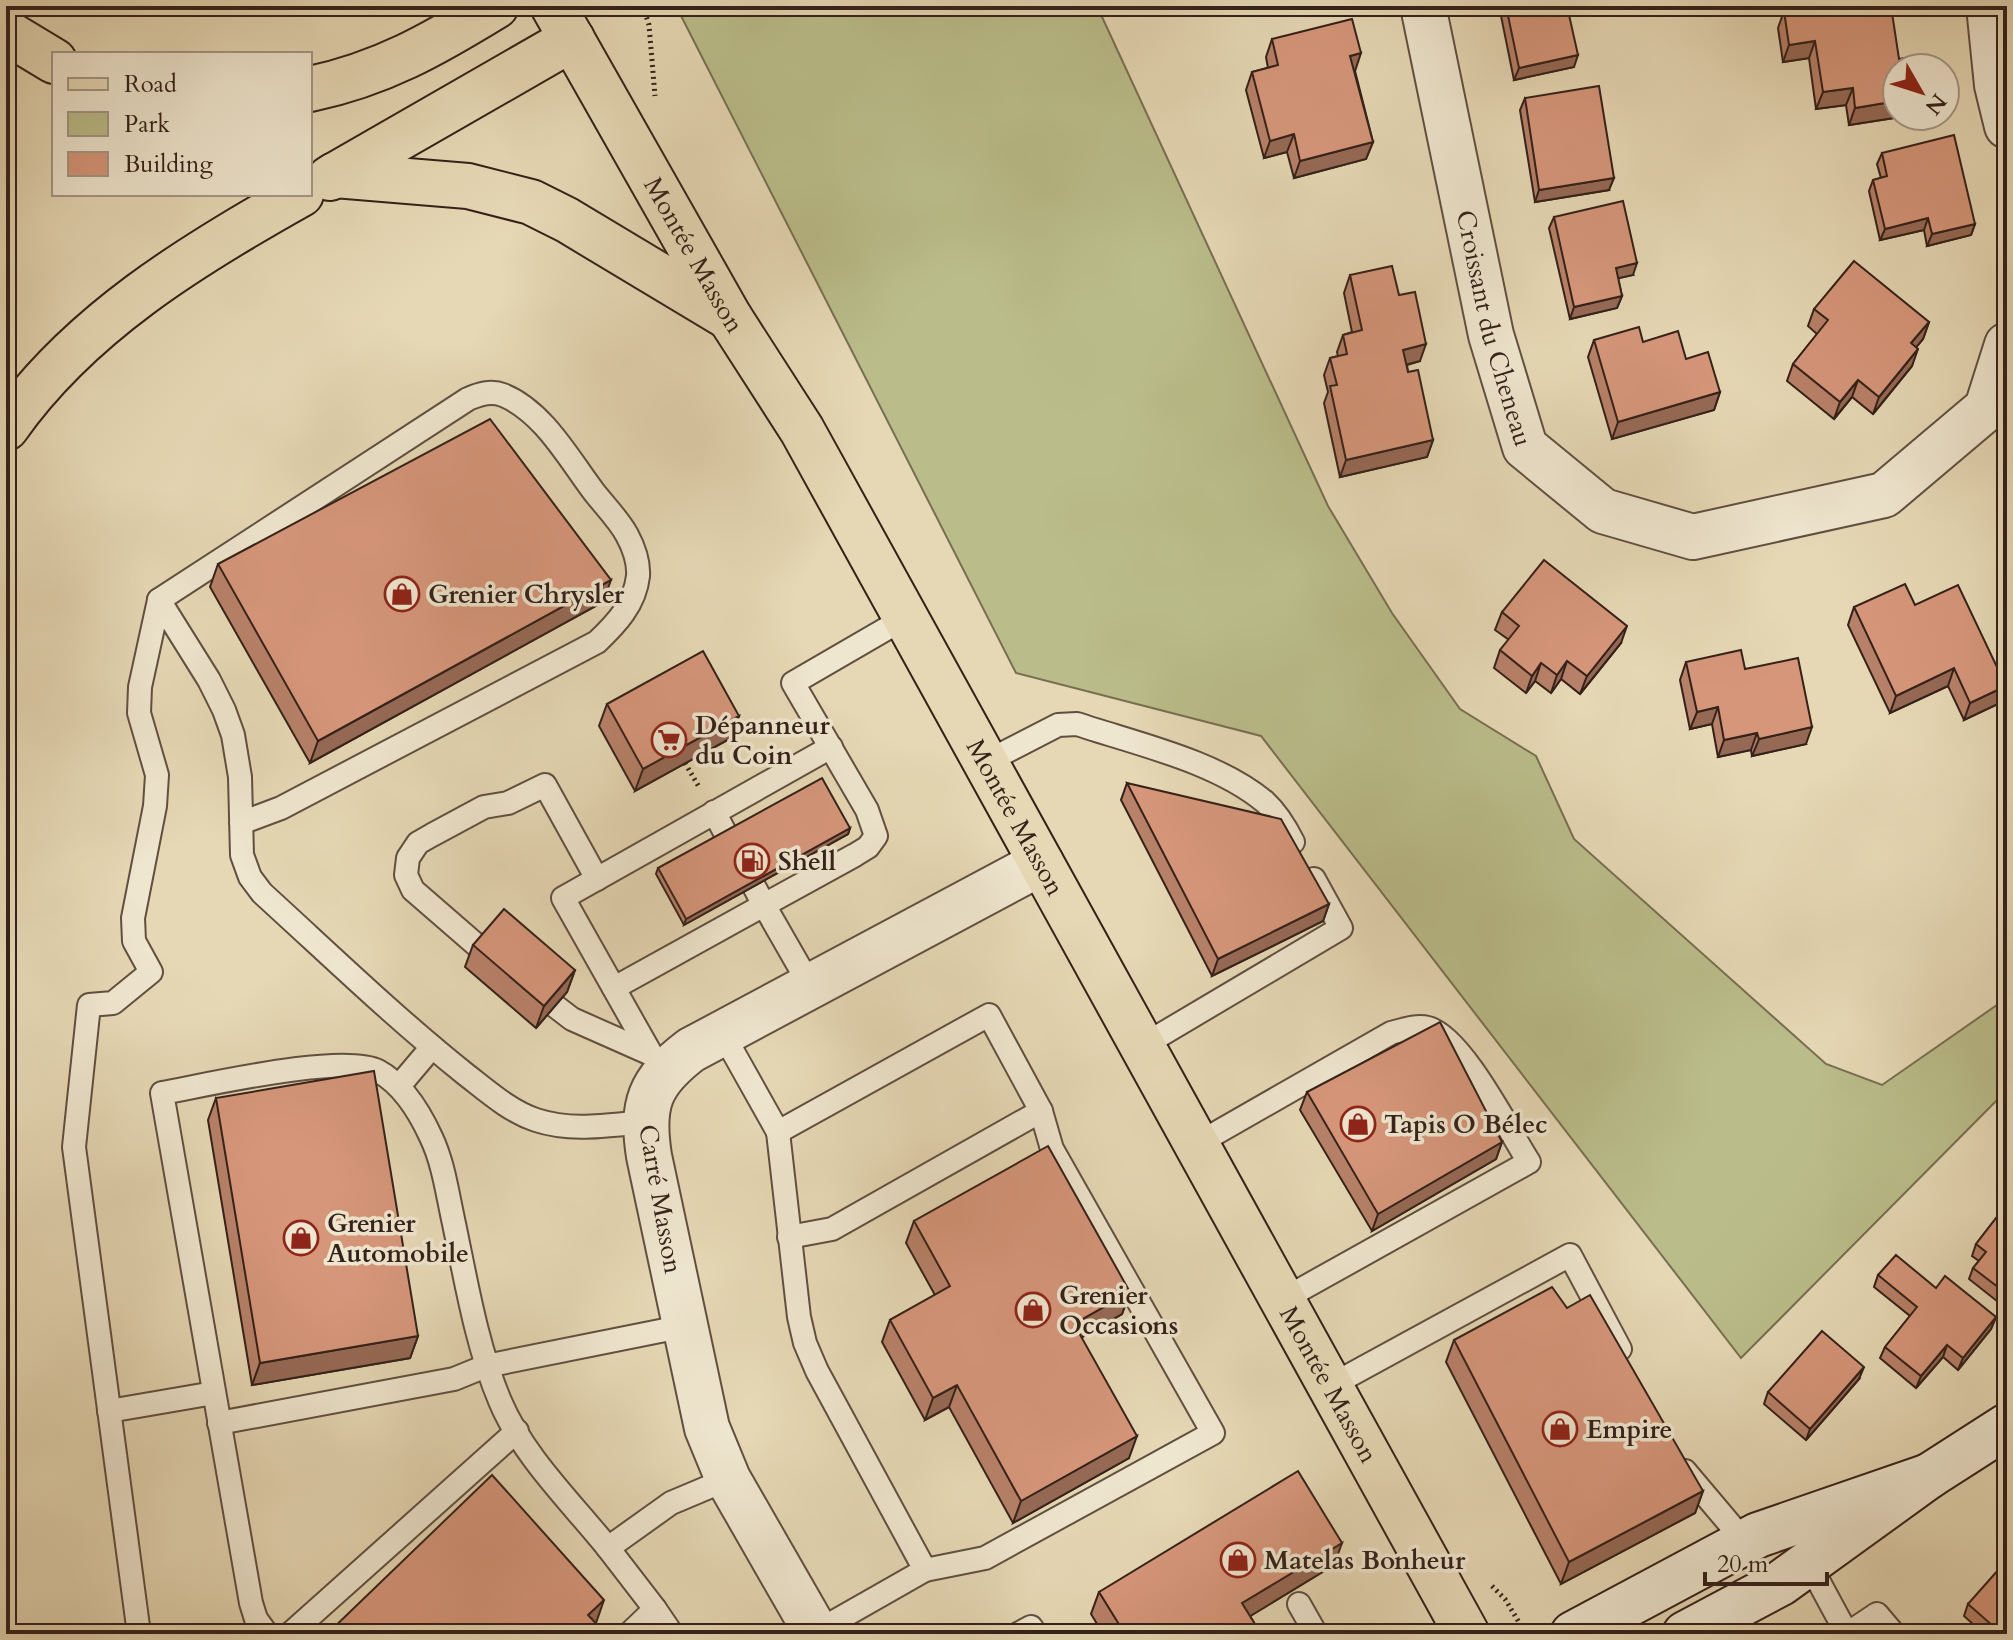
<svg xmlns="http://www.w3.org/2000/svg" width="2013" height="1640" viewBox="0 0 2013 1640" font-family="Cardo,serif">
	<rect width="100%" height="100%" fill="#e6d8b5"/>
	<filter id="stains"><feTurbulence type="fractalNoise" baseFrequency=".0025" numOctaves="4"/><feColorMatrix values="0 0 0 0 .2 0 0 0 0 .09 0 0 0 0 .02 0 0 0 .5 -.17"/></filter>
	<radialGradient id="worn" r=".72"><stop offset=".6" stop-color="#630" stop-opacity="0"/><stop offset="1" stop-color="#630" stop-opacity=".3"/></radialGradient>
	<polygon fill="#babd8a" stroke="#776f52" stroke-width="2" points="676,6 1097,6 1328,506 1392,613 1460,709 1536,756 1574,839 1826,1064 1882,1085 2007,998 2007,1090 1741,1358 1261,736 1016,673"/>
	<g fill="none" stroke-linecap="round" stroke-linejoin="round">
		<g stroke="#604f41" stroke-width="26">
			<g id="lane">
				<path d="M984,763L1058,725L1077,724C1137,744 1216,761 1265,802C1277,813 1286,828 1293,842"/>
				<path d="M241,823L281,808L597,642C616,624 635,604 638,576C639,562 634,548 627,535C619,520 605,506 594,492C569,459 543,411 503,395C491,390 479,394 468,399L159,600L209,680L224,710L233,735L240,777L242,855L250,877L262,893C329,954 394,1017 464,1073C486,1090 509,1111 536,1120C572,1132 609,1125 645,1122"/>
				<polyline points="481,949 413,890 406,875 408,858 418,843 432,835 484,807 508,803 545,785 597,879"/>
				<polyline points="811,987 764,905 855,855 868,847 876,836 867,810 793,683 905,618"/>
				<polyline points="614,988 764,905 714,812"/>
				<polyline points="555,1006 572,1019 651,1054"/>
				<polyline points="723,1034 778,1132 989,1015 1041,1111 832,1229 789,1237"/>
				<polyline points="1142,1046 1341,928 1314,879"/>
				<polyline points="667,1070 651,1054 563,898 831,747"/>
				<polyline points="399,1086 432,1047"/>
				<polyline points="778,1132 799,1317 805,1343 817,1371 925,1570 816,1632"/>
				<path d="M1197,1144L1391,1033C1403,1030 1416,1025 1428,1028C1462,1037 1509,1131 1529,1162L1282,1300"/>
				<polyline points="1330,1386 1570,1255 1620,1349"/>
				<polyline points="109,1411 214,1393"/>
				<polyline points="219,1423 454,1379 486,1366 685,1326"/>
				<polyline points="1685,1471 1745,1542"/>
				<polyline points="608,1548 655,1609 672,1634"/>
				<polyline points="1806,1558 1847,1634"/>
				<polyline points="925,1570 985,1558 1213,1433 1052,1149 1041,1111"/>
				<polyline points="1299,1604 1316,1634"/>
				<polyline points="139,1634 74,1147 89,1005 113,1003 151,972 134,941 133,918 155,806 157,775 139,713 140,687 159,600"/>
				<path d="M267,1634L256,1619L251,1603L162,1093C207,1085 343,1053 378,1071C402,1084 420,1113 431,1137C443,1162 447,1191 453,1219C466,1280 476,1344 500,1401C523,1456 571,1502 608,1548L671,1503L728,1479"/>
				<polyline points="290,1634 517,1431"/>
				<polyline points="629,1634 655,1609"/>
				<polyline points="1018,1634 1031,1627 1036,1634"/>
				<polyline points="1847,1634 1877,1614 1894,1634"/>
			</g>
		</g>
		<g stroke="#604f41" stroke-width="48">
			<g id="street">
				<path id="s1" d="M1423,6L1491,335L1525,447L1603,511L1693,537L1884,495L1987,408L2007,345"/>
				<polyline points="1989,6 1997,85 2007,126"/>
				<path d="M817,1634L728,1479L707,1428L649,1156C641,1104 649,1082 691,1050L1041,863"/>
			</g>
		</g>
		<g stroke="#34211a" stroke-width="48">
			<g id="secondary">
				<polyline points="1573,1634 1758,1535 1929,1476"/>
				<polyline points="1685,1634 1781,1583 1929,1476 2007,1426"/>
			</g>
		</g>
		<g stroke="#34211a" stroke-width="48">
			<g id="primary">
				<path id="s2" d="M553,6L730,318L802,430L1467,1634"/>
			</g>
		</g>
		<g stroke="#34211a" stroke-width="48">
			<g id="highway">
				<polyline points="6,32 54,61"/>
				<path d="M310,89C382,74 434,44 496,6"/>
				<polyline points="335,175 468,186 531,202 567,220 730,318"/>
				<polyline points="330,178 572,39"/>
				<path d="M6,428C79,324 192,255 301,194"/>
			</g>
		</g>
		<g stroke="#34211a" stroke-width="5" stroke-dasharray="2 4" stroke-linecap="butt">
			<polyline points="643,6 649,25 655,96"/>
			<polyline points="685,763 699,787"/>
			<polyline points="1492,1586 1505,1599 1526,1634"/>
		</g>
		<use href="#lane" stroke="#efe6cf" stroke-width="22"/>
		<use href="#street" stroke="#efe6cf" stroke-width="44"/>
		<use href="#secondary" stroke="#efe6cf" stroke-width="44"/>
		<use href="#primary" stroke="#e6d8b5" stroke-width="44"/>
		<use href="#highway" stroke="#e6d8b5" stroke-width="44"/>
	</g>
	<g fill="#b88169" stroke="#34211a" stroke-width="2">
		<polygon points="1499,6 1567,6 1574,67 1514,80"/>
		<polygon points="1784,11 1899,59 1897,116 1907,116 1849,125 1846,105 1816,109 1809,58 1783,62 1778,28"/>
		<polygon points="1272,39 1355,71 1373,142 1366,159 1294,178 1287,152 1264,158 1246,90 1252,72 1268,68 1266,57"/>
		<polygon points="1525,98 1609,190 1535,202 1520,110"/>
		<polygon points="1882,153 1975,224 1971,235 1927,246 1924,230 1880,240 1869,191 1873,180 1881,178 1877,164"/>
		<polygon points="1554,217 1633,275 1618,278 1622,296 1617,308 1570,319 1549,228"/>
		<polygon points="1350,275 1399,295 1420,361 1407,365 1408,372 1433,440 1427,457 1340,477 1324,403 1328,392 1324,375 1330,358 1338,356 1337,352 1343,335 1352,332 1344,293"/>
		<polygon points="1814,309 1929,322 1923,339 1916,347 1912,366 1873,414 1852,397 1834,419 1787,381 1793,364 1817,334 1808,326"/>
		<polygon points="1594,340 1643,342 1686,359 1720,392 1714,410 1612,439 1588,357"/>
		<polygon points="218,564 603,602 310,763 210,587"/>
		<polygon points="1915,605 2000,703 1964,720 1948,686 1890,713 1848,625 1854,607"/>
		<polygon points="1502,612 1621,643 1580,694 1561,679 1551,693 1535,681 1526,693 1494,668 1500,650 1509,640 1495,630"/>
		<polygon points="1686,662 1745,669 1806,744 1752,756 1751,750 1718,757 1712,724 1690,729 1680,680"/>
		<polygon points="607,704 739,716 731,738 635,791 599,726"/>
		<polygon points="1127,783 1329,904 1323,921 1212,976 1121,800"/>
		<polygon points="850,828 848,834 684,925 656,874 658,868"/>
		<polygon points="473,945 575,970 567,992 536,1028 465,967"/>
		<polygon points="1307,1092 1502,1142 1496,1159 1372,1231 1300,1110"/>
		<polygon points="216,1098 418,1336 410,1358 252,1385 208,1120"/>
		<polygon points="2007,1204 2007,1309 1969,1279 1973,1268 1979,1261 1972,1256 1976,1244"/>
		<polygon points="914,1221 1130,1292 1122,1314 1081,1338 1129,1458 1013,1523 949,1407 925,1420 882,1342 890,1320 935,1295 906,1243"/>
		<polygon points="1878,1275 1936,1288 1996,1317 1991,1329 1958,1370 1943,1357 1916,1388 1880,1358 1885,1347 1910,1316 1874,1287"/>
		<polygon points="1567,1308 1703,1491 1695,1513 1561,1584 1446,1362 1454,1340"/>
		<polygon points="1859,1379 1806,1440 1764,1404 1768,1392"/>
		<polygon points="1334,1565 1250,1616 1261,1634 1103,1634 1091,1614 1099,1592"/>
		<polygon points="1968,1604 2007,1634 1984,1634 1964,1616"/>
	</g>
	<g fill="#966955" stroke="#34211a" stroke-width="2">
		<polygon points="1259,6 1284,6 1257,12"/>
		<polygon points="1815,41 1809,58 1783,62 1789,45"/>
		<polygon points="1361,53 1355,71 1344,73 1350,56"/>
		<polygon points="1578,55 1574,67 1514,80 1519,68"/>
		<polygon points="1853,88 1846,105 1816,109 1823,92"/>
		<polygon points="1897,101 1897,116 1907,116 1849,125 1855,108"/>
		<polygon points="1294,134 1287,152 1264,158 1270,141"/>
		<polygon points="1373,142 1366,159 1294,178 1300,161"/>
		<polygon points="1614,178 1609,190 1535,202 1539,190"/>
		<polygon points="1928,218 1924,230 1880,240 1885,229"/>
		<polygon points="1975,224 1971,235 1927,246 1932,234"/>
		<polygon points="1637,263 1633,275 1611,280 1616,268"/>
		<polygon points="1622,296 1617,308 1570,319 1574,307"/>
		<polygon points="1929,322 1923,339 1905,361 1911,343"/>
		<polygon points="1426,344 1420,361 1397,367 1403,350"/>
		<polygon points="1918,349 1912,366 1873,414 1879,397"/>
		<polygon points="1858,380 1852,397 1834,419 1840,402"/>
		<polygon points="1720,392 1714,410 1612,439 1618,422"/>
		<polygon points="1433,440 1427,457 1340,477 1346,460"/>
		<polygon points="611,580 603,602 310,763 318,741"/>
		<polygon points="1627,626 1621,643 1580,694 1587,676"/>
		<polygon points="1567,661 1561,679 1551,693 1557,675"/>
		<polygon points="1541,663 1535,681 1526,693 1532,676"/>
		<polygon points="1954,668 1948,686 1890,713 1896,696"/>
		<polygon points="2006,686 2000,703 1964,720 1970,703"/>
		<polygon points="1718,707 1712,724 1690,729 1697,712"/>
		<polygon points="739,716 731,738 635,791 643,769"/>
		<polygon points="1812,727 1806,744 1752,756 1759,739"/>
		<polygon points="1757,733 1751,750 1718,757 1724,740"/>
		<polygon points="850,828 848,834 684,925 686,919"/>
		<polygon points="1329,904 1323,921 1212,976 1218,959"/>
		<polygon points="575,970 567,992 536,1028 544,1006"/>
		<polygon points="1502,1142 1496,1159 1372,1231 1378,1214"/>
		<polygon points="1130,1292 1122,1314 1066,1346 1074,1324"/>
		<polygon points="1996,1317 1991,1329 1958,1370 1963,1358"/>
		<polygon points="418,1336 410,1358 252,1385 260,1363"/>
		<polygon points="1947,1345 1943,1357 1916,1388 1921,1376"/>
		<polygon points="1864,1367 1859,1379 1806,1440 1810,1429"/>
		<polygon points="957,1385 949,1407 925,1420 933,1398"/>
		<polygon points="1137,1436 1129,1458 1013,1523 1021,1501"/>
		<polygon points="1703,1491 1695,1513 1561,1584 1569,1562"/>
		<polygon points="1342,1543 1334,1565 1234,1626 1242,1603"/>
		<polygon points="604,1600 596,1623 584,1634 588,1615"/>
	</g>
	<g fill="#d6967a" stroke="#34211a" stroke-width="2">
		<polygon points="1506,6 1567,6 1578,55 1519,68"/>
		<polygon points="1816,6 1891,6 1899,59 1915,56 1917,68 1897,68 1897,101 1855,108 1853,88 1823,92 1815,41 1789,45 1784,11"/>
		<polygon points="1352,19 1361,53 1350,56 1373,142 1300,161 1294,134 1270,141 1252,72 1278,65 1272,39"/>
		<polygon points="1599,86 1614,178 1539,190 1525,98"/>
		<polygon points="1954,135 1975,224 1932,234 1928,218 1885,229 1873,180 1887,176 1882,153"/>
		<polygon points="1623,201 1637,263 1616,268 1622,296 1574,307 1554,217"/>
		<polygon points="1854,261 1929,322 1911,343 1918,349 1879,397 1858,380 1840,402 1793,364 1828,320 1814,309"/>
		<polygon points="1392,266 1399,295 1415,292 1426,344 1403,350 1408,372 1418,370 1433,440 1346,460 1330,386 1337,385 1330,358 1347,354 1343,335 1362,330 1350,275"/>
		<polygon points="1639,327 1643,342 1678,331 1686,359 1708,352 1720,392 1618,422 1594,340"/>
		<polygon points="490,419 611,580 318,741 218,564"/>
		<polygon points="1544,560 1627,626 1587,676 1567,661 1557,675 1541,663 1532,676 1500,650 1519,626 1502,612"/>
		<polygon points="1905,584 1915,605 1958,585 2006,686 1970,703 1954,668 1896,696 1854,607"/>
		<polygon points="1741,650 1745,669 1798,658 1812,727 1759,739 1757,733 1724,740 1718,707 1697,712 1686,662"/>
		<polygon points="703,651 739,716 643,769 607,704"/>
		<polygon points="822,778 850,828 686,919 658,868"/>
		<polygon points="1127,783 1281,819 1329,904 1218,959"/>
		<polygon points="504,909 575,970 544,1006 473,945"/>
		<polygon points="1440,1022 1502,1142 1378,1214 1307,1092"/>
		<polygon points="374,1071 418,1336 260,1363 216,1098"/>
		<polygon points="1048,1146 1130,1292 1074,1324 1137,1436 1021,1501 957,1385 933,1398 890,1320 950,1286 914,1221"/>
		<polygon points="2007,1204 2007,1294 1973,1268 1986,1252 1976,1244"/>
		<polygon points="1896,1255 1936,1288 1945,1276 1996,1317 1963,1358 1947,1345 1921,1376 1885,1347 1917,1307 1878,1275"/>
		<polygon points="1552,1287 1567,1308 1590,1295 1703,1491 1569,1562 1454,1340"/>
		<polygon points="1822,1331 1864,1367 1810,1429 1768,1392"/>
		<polygon points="1298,1471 1342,1543 1242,1603 1261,1634 1125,1634 1099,1592"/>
		<polygon points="492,1475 604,1600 588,1615 606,1634 327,1634"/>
		<polygon points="2007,1560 2007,1634 2002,1634 1968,1604"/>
	</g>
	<defs>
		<g id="shop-ring" transform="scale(1.8)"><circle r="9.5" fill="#efe6cf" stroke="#8f2418" stroke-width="1.5"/><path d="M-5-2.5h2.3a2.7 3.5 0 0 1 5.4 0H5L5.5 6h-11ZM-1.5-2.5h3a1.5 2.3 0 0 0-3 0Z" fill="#8f2418"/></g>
		<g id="supermarket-ring" transform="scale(1.8)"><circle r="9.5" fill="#efe6cf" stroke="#8f2418" stroke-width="1.5"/><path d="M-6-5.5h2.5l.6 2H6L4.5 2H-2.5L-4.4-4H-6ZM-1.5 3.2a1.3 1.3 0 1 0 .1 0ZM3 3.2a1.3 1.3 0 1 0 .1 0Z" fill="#8f2418"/></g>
		<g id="fuel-ring" transform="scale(1.8)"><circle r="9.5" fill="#efe6cf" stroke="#8f2418" stroke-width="1.5"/><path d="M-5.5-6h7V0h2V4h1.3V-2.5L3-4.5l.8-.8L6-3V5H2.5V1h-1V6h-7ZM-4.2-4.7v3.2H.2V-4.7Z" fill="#8f2418"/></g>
	</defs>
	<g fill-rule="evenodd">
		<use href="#shop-ring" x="402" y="594"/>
		<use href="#supermarket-ring" x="669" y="740"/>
		<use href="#fuel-ring" x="752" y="861"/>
		<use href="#shop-ring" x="1358" y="1124"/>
		<use href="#shop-ring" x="301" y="1238"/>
		<use href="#shop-ring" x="1033" y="1310"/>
		<use href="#shop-ring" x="1560" y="1429"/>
		<use href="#shop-ring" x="1238" y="1560"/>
	</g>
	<g text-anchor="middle" stroke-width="7" stroke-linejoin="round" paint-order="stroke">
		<g font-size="26" fill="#34211a" stroke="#efe6cf">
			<text dy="9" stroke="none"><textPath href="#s2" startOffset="286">Montée Masson</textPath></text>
			<text dy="9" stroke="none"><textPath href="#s1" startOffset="330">Croissant du Cheneau</textPath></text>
			<text dy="9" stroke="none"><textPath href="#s2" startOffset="934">Montée Masson</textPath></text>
			<text transform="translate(661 1199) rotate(80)" y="9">Carré Masson</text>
			<text dy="9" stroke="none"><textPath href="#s2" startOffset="1582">Montée Masson</textPath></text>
		</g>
		<g font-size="26" font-weight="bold" fill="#34211a" stroke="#efe6cf" text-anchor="start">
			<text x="428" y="603">Grenier Chrysler</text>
			<text x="695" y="734">Dépanneur<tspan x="695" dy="30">du Coin</tspan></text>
			<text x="778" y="870">Shell</text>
			<text x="1384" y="1133">Tapis O Bélec</text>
			<text x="327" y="1232">Grenier<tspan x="327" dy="30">Automobile</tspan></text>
			<text x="1059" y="1304">Grenier<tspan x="1059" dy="30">Occasions</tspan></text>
			<text x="1586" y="1438">Empire</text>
			<text x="1264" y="1569">Matelas Bonheur</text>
		</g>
	</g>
	<rect width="2013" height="1640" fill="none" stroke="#e6d8b5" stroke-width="32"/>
	<rect x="8" y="8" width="1997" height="1624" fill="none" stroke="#34211a" stroke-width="4"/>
	<rect x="16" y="16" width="1981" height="1608" fill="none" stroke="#34211a" stroke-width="2"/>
	<rect x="52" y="52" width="260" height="144" fill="#efe6cf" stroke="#a49787" stroke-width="2"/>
	<rect x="68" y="78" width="40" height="12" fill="#e6d8b5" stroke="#a49787" stroke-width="2"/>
	<text x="124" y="92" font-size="24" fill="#34211a">Road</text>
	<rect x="68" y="112" width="40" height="24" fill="#babd8a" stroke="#a49787" stroke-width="2"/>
	<text x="124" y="132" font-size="24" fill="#34211a">Park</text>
	<rect x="68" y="152" width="40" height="24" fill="#d6967a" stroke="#a49787" stroke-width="2"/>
	<text x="124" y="172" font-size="24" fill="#34211a">Building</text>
	<g transform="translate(1921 92) rotate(129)"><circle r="38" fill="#efe6cf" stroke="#a49787" stroke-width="2"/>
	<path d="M0-6L14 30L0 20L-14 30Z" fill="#8f2418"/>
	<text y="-12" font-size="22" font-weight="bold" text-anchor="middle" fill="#34211a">N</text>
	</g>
	<path d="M1705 1572v12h122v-12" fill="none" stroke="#34211a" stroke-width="4"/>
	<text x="1717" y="1572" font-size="24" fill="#34211a" stroke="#efe6cf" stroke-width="6" paint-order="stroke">20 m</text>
	<rect width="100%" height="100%" filter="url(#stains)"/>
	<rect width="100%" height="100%" fill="url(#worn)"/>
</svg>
